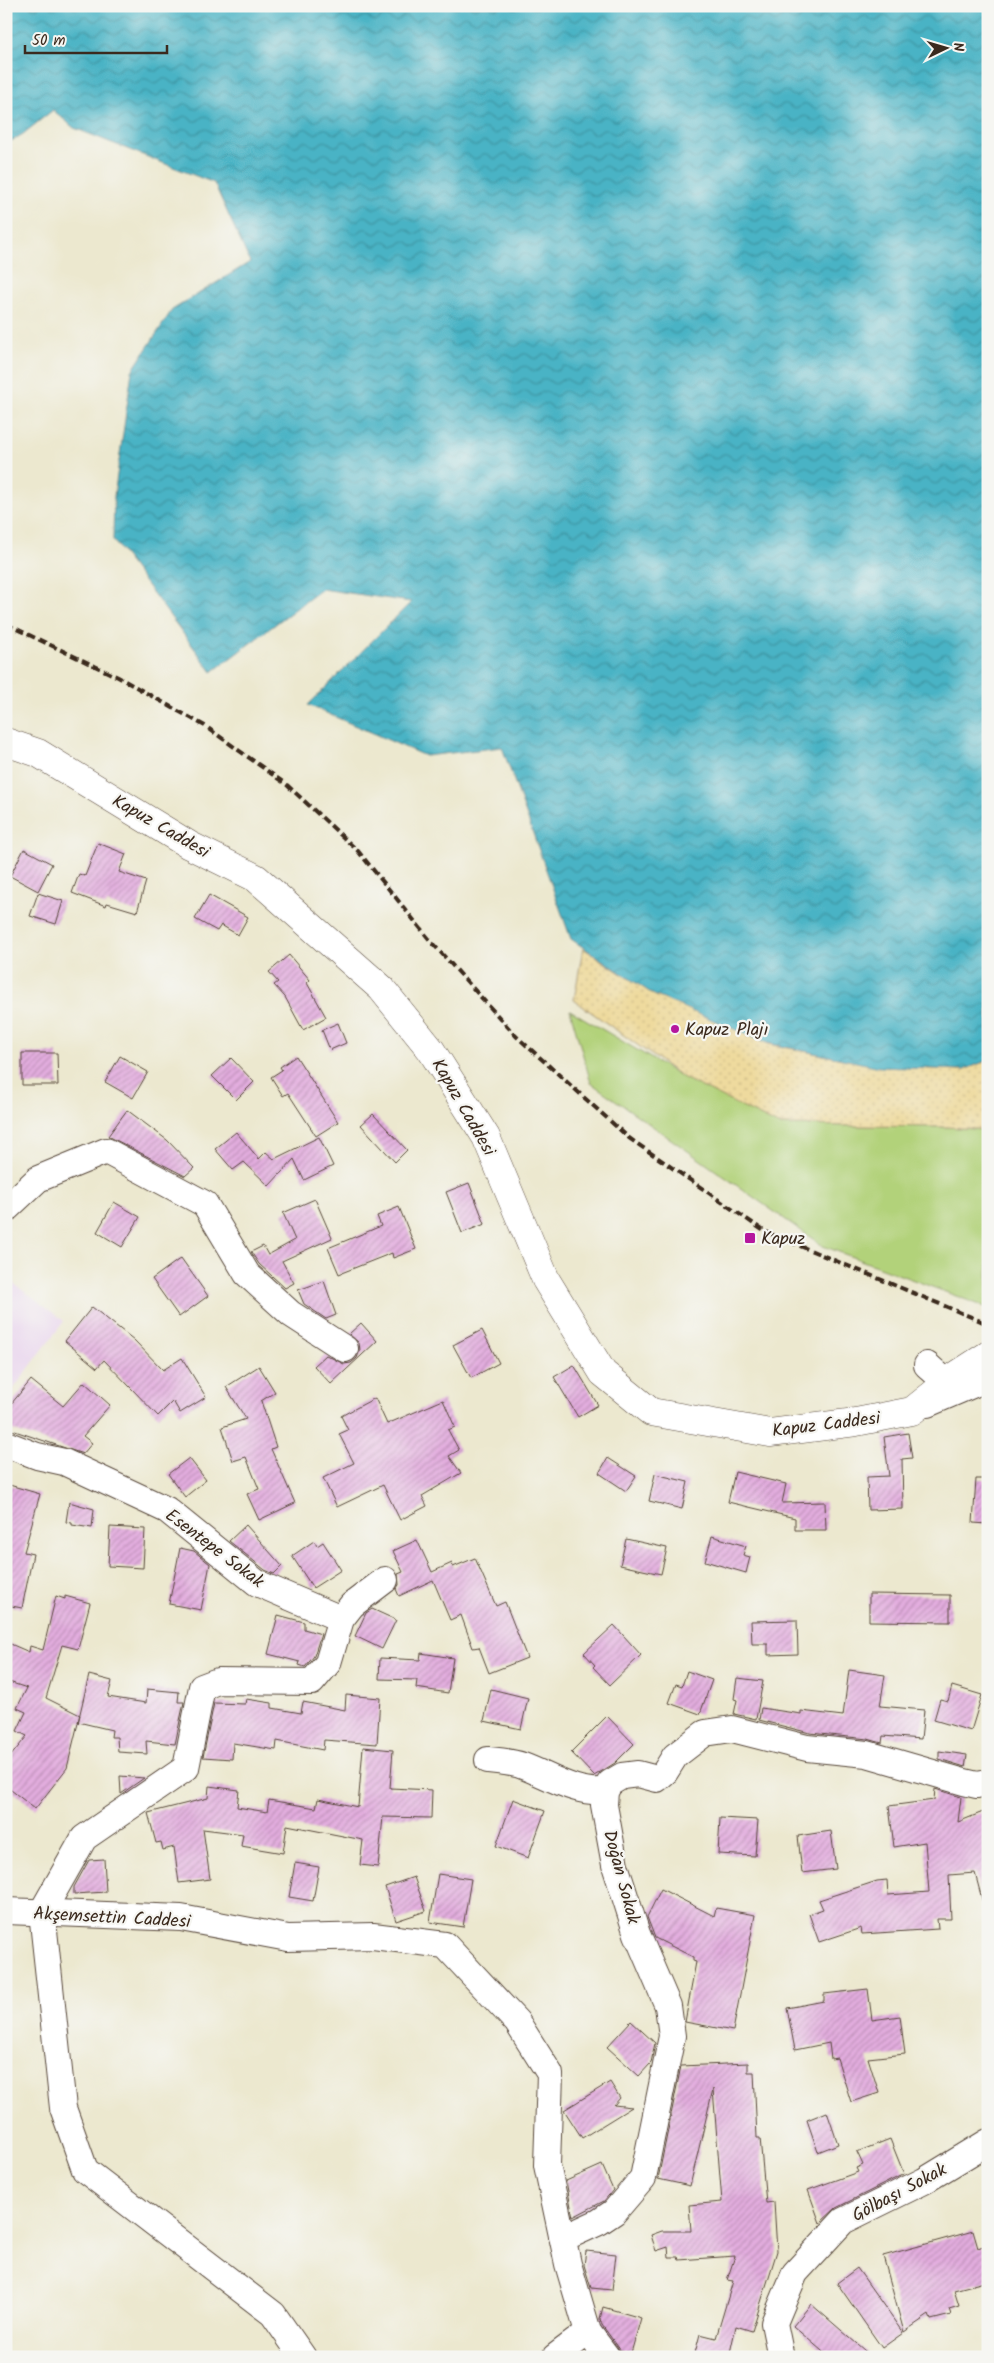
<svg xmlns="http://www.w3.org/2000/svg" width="994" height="2363" viewBox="0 0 994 2363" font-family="Kalam,sans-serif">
	<defs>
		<pattern id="sand-dots" width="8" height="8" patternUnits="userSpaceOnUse" patternTransform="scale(1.25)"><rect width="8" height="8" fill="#eeda9e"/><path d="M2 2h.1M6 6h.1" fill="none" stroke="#cdbb88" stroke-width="1.8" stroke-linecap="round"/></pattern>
		<pattern id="water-waves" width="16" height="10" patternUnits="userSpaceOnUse" patternTransform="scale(1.25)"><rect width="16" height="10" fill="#48b3c5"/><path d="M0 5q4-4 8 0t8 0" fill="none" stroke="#3d929f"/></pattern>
		<pattern id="building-hatch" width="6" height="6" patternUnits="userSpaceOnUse" patternTransform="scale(1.25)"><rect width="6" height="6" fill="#e3addf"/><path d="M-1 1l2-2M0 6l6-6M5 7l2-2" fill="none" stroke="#b98db4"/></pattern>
	</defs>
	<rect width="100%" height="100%" fill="#f6f6f2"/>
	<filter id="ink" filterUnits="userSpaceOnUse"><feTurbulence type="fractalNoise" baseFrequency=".02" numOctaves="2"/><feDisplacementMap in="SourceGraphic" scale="10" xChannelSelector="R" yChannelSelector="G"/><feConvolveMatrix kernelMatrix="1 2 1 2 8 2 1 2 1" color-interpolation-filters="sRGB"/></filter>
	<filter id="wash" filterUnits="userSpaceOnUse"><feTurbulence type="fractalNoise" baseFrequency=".0096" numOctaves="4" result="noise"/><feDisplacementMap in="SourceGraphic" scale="20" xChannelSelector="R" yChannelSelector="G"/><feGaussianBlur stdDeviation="1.12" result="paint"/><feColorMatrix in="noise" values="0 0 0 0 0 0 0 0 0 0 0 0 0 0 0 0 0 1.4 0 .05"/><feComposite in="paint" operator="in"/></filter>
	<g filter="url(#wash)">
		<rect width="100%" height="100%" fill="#ece8cf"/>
		<polygon fill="#e8d2ee" points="6,1278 64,1321 6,1399"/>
		<polygon fill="#b2d27a" stroke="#767e4c" points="570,1010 684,1078 778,1125 948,1127 988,1130 988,1308 823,1246 591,1083"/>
		<polygon fill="url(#sand-dots)" stroke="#94825e" points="583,948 626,977 769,1044 843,1059 910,1068 964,1070 988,1060 988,1130 948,1127 778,1125 684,1078 574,1000"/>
		<polygon fill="url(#water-waves)" stroke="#426e72" points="6,6 988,6 988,1060 964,1070 880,1067 767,1043 654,995 571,939 502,747 425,756 308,705 411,602 322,589 212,672 113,540 114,496 132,371 172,310 250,262 214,183 74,128 53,110 23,134 6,144"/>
		<g id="blocks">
			<g fill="url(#building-hatch)">
				<polygon points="98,843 126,854 119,872 146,881 137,912 107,903 106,906 72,893 79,874 85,876"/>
				<polygon points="24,849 52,864 38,891 10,876"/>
				<polygon points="38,893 63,901 56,924 30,916"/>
				<polygon points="209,895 248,917 238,935 221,925 217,931 195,919"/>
				<polygon points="289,955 310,980 307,983 326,1017 303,1030 285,997 274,985 278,982 269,972"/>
				<polygon points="338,1023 346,1043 330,1050 322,1030"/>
				<polygon points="22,1053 57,1053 58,1085 22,1085"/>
				<polygon points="120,1056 148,1072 133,1098 105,1082"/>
				<polygon points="296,1056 338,1122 316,1136 288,1093 283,1096 271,1077 282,1070 280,1067"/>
				<polygon points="231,1058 254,1082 236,1100 212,1076"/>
				<polygon points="127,1110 167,1140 194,1168 185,1176 108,1136"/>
				<polygon points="373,1114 407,1150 395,1162 361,1125"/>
				<polygon points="236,1132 259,1159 266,1152 274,1159 319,1137 333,1166 304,1180 294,1159 269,1186 244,1162 233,1170 215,1149"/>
				<polygon points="469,1183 485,1224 462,1233 446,1192"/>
				<polygon points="315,1199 332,1238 282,1261 294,1283 285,1288 259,1264 251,1252 263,1246 268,1255 295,1240 283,1213"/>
				<polygon points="114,1202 140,1217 122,1247 97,1232"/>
				<polygon points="399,1207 416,1249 393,1258 392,1253 339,1274 328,1248 381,1226 377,1216"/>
				<polygon points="181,1258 208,1296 179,1317 152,1279"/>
				<polygon points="324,1281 336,1315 326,1319 304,1304 298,1290"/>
				<polygon points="92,1307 134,1340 163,1370 182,1358 206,1397 180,1413 173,1401 158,1416 104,1360 97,1368 65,1341"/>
				<polygon points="361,1323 377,1341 331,1384 314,1366 326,1355 344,1364 351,1363 357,1358 360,1350 359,1343 349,1334"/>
				<polygon points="482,1330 499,1363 471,1378 453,1345"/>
				<polygon points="574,1365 598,1405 578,1417 554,1377"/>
				<polygon points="259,1366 275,1392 261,1401 276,1447 271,1449 295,1503 259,1520 247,1494 259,1489 246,1457 233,1461 222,1427 246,1419 226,1387"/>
				<polygon points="31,1380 63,1406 84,1382 110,1405 83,1436 92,1443 83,1454 6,1428 6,1410"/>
				<polygon points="375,1398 387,1424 443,1400 455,1427 448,1430 459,1450 449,1456 461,1473 422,1496 427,1506 400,1520 383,1485 337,1507 323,1478 354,1463 339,1434 348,1430 341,1416"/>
				<polygon points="908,1433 912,1458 902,1459 903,1509 868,1510 867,1477 889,1476 884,1437"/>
				<polygon points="189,1458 206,1480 185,1497 168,1474"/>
				<polygon points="608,1458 636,1476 626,1491 599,1473"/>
				<polygon points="735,1472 786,1484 782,1503 825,1502 826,1530 795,1530 795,1518 728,1502"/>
				<polygon points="655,1474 688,1482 682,1509 649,1501"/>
				<polygon points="976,1479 988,1479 988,1524 973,1523"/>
				<polygon points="6,1484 40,1494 24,1552 33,1554 22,1608 6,1605"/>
				<polygon points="69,1502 94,1509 92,1528 72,1525 72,1523 66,1522"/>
				<polygon points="246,1525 282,1566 274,1574 265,1570 229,1541"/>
				<polygon points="110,1527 145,1529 143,1568 108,1566"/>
				<polygon points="712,1536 746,1546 743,1555 750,1557 746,1573 705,1561"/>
				<polygon points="626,1539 667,1548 661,1574 620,1565"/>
				<polygon points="417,1540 432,1572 452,1563 453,1567 475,1558 496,1606 505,1602 527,1658 489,1673 479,1647 473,1648 461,1615 450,1620 433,1580 399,1596 396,1589 399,1585 398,1574 403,1572 393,1551"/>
				<polygon points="314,1541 317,1546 323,1542 341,1570 313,1588 292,1556"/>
				<polygon points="180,1548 194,1551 210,1564 201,1610 169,1604"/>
				<polygon points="869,1594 950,1595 950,1622 869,1621"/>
				<polygon points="56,1596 65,1599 65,1596 90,1603 78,1649 62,1645 46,1698 80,1715 67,1768 35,1809 6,1786 6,1762 27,1736 17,1731 26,1712 17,1708 27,1688 6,1681 6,1642 29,1652 30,1646 43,1650"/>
				<polygon points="372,1609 396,1620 382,1649 355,1636 366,1613"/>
				<polygon points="278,1615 304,1622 304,1629 321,1634 314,1656 305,1667 299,1665 300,1662 268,1654"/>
				<polygon points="797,1620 798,1654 768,1655 768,1644 752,1644 751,1621"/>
				<polygon points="614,1625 641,1655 610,1685 593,1667 595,1665 584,1653"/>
				<polygon points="421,1653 453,1658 448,1693 416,1688 417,1680 379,1679 380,1658 420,1660"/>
				<polygon points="849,1670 885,1675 880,1706 924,1710 921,1739 883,1736 882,1743 868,1739 810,1733 759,1720 761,1708 801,1714 801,1711 843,1716"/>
				<polygon points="687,1671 712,1680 700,1714 669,1703 676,1684 682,1686"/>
				<polygon points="89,1675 112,1681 108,1697 146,1703 147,1689 179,1692 178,1702 184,1702 175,1744 146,1741 147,1754 118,1752 117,1737 111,1737 112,1730 78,1722"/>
				<polygon points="737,1678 763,1681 756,1719 734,1714 737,1700 734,1699"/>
				<polygon points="952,1686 982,1695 971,1731 934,1720 940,1699 948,1701"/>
				<polygon points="491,1689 528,1698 521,1729 484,1721"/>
				<polygon points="346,1695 380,1698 377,1744 324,1740 323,1750 277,1741 276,1750 233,1743 232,1759 203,1757 214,1703 245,1704 246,1699 272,1703 272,1708 301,1713 303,1702 345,1710"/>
				<polygon points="607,1716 634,1744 615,1763 594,1776 571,1752"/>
				<polygon points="363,1747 393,1750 390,1788 432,1790 431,1818 383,1817 378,1867 360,1865 363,1840 287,1825 283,1853 241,1846 243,1834 203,1829 210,1879 179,1883 174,1847 163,1850 161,1842 156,1843 148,1813 208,1798 209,1786 239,1790 237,1807 267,1812 269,1800 316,1808 318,1799 358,1807"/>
				<polygon points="939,1751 967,1755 965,1767 939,1759"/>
				<polygon points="120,1776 144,1778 121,1794"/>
				<polygon points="935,1789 961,1797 958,1822 988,1810 988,1902 983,1903 975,1873 949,1875 951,1919 937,1919 938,1929 862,1934 861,1928 819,1942 809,1914 823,1909 819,1900 877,1881 887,1880 888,1895 929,1892 925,1842 894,1847 889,1806 934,1800"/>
				<polygon points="513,1799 545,1811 528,1858 496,1846"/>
				<polygon points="720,1818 758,1820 755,1856 718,1854"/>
				<polygon points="831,1831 836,1869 802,1873 798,1836"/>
				<polygon points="104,1859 106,1892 74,1894 74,1887 89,1860"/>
				<polygon points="295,1863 319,1867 313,1901 289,1897"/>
				<polygon points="438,1874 471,1879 463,1927 430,1922"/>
				<polygon points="414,1877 426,1911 396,1921 385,1887"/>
				<polygon points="661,1889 714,1916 716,1908 755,1915 733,2031 685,2022 696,1962 693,1961 693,1957 655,1938 647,1917"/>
				<polygon points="868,1989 872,2020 900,2016 905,2054 868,2058 879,2093 851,2102 837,2058 831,2059 829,2043 795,2050 787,2008 824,2001 824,1994"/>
				<polygon points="631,2021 655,2043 651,2063 639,2076 607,2047"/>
				<polygon points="748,2063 748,2072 754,2072 757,2138 760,2138 766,2203 774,2202 777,2251 752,2331 736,2326 729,2357 694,2357 700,2334 716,2338 733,2281 727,2280 735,2256 679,2260 678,2257 669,2257 668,2247 656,2251 651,2235 662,2231 691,2231 689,2205 722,2202 713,2089 690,2186 658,2179 681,2066"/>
				<polygon points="610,2082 620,2098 614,2105 632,2107 582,2138 564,2110"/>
				<polygon points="827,2112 838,2144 818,2152 807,2120"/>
				<polygon points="890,2139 904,2174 836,2208 820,2223 808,2190 858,2172 856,2168 863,2165 857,2152"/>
				<polygon points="602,2165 613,2190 604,2201 573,2217 566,2181"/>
				<polygon points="973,2231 978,2248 983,2246 988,2263 988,2281 954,2290 959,2306 949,2309 951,2315 931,2320 929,2315 904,2332 883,2256"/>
				<polygon points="586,2251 616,2254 612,2290 591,2288 584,2265"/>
				<polygon points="857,2268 903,2333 882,2348 837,2283"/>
				<polygon points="811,2304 872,2357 829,2357 793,2326"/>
				<polygon points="603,2307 641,2318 631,2353 620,2350 602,2325 600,2319"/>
			</g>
		</g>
	</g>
	<g filter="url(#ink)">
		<use href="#blocks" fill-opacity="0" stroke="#564639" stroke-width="1"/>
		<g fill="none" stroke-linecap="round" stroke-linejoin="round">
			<g stroke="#564639" stroke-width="28">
				<g id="minor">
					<polyline points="6,1209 38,1179 106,1151 205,1204 247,1274 291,1314 345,1349"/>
					<polyline points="927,1365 947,1383"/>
					<polyline points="927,1404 988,1378"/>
					<polyline points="6,1444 37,1456 64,1462 167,1510 257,1583 341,1619"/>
					<path d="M488,1760C500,1761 512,1762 523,1766C550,1776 575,1794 605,1791"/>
					<polyline points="6,1911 181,1918 288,1938 373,1936 445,1945 517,2022 550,2074 547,2165 568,2264 588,2332 607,2357"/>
					<polyline points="562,2236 575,2233 599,2222 614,2212 643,2178 672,2036 668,2006 637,1934 615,1865 604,1805 605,1791 610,1783 622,1776 638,1774 657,1779 665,1772 675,1756 705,1733 732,1729 807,1748 867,1754 964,1782 977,1785 988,1783"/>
					<polyline points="303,2357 273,2314 85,2170 63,2108 42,1912 84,1838 186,1768 202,1687 218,1681 312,1682 328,1663 341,1619 352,1605 385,1580"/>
					<polyline points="555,2357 588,2332"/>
					<polyline points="781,2357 774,2323 795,2273 843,2221 924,2181 988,2142"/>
				</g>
			</g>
			<g stroke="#564639" stroke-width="29">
				<polyline id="major" points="6,742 38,753 189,845 256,878 381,988 431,1050 486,1137 546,1280 603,1373 651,1412 770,1433 856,1422 912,1411 957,1375 988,1355"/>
			</g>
			<use href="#minor" stroke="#fff" stroke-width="26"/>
			<use href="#major" stroke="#fff" stroke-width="28"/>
			<polyline stroke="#3b2a1e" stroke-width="4" stroke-dasharray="8 4" stroke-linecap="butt" points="6,624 118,677 205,726 287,785 358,851 434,945 516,1036 629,1138 764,1231 988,1324"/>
		</g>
	</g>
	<g fill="#b5179e" stroke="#f6f6f2" stroke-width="2">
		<circle cx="675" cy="1029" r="5"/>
		<rect x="744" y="1232" width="12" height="12" rx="2.5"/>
	</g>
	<g text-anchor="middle" stroke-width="4.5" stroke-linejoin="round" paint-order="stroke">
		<g font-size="18" fill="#3b2a1e" stroke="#f6f6f2">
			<text transform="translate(161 826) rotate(30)" y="6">Kapuz Caddesi</text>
			<text transform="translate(464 1107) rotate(60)" y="6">Kapuz Caddesi</text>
			<text transform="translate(826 1424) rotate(-7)" y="6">Kapuz Caddesi</text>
			<text transform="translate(215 1548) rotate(37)" y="6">Esentepe Sokak</text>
			<text transform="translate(622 1877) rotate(75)" y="6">Doğan Sokak</text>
			<text transform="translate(112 1917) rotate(3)" y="6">Akşemsettin Caddesi</text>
			<text transform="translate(899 2192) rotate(-28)" y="6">Gölbaşı Sokak</text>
		</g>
		<g font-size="18" fill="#3b2a1e" stroke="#f6f6f2" text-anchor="start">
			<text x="685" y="1035">Kapuz Plajı</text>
			<text x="761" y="1244">Kapuz</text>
		</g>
	</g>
	<rect width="994" height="2363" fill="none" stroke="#f6f6f2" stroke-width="25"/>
	<g transform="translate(946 48) rotate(85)" stroke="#f6f6f2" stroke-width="4" paint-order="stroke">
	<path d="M0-4L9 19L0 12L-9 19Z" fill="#3b2a1e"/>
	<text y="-8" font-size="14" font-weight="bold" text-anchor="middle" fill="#3b2a1e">N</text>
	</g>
	<path d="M25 45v8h142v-8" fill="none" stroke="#3b2a1e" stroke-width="2.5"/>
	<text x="32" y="45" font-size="15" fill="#3b2a1e" stroke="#f6f6f2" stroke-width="4" paint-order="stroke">50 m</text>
</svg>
